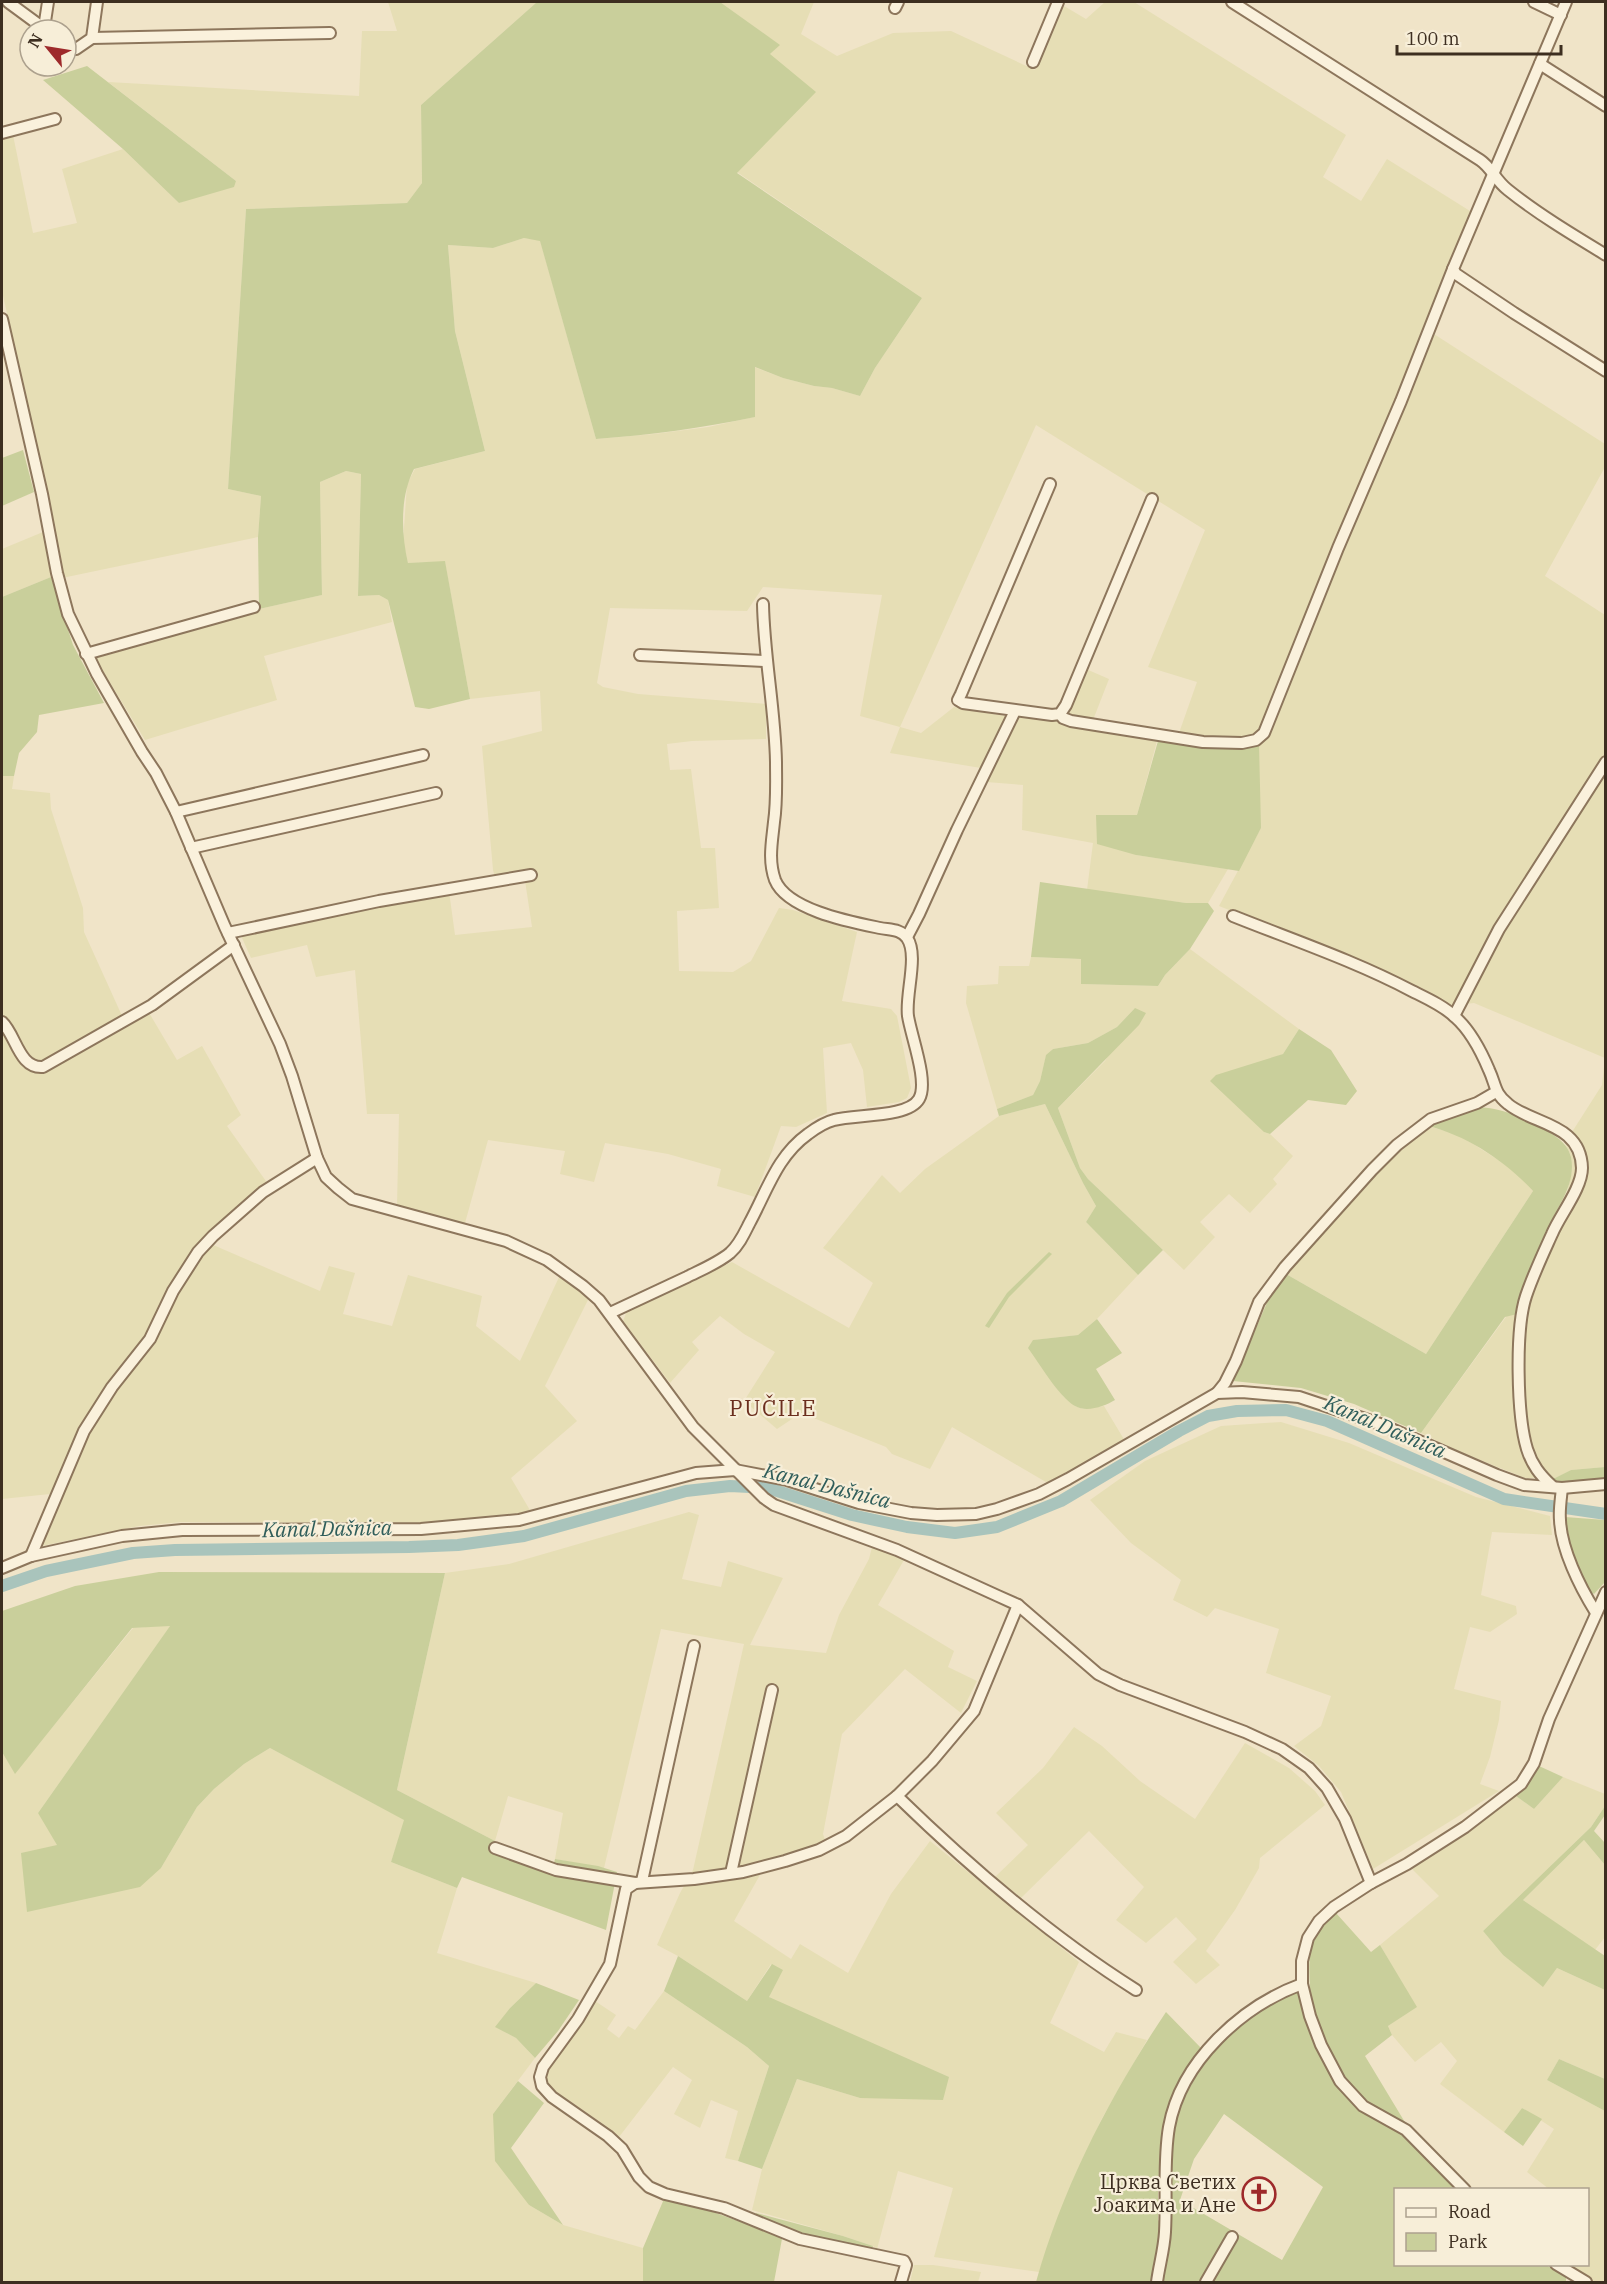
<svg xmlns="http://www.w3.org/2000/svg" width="1607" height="2284" viewBox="0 0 1607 2284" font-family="'IBM Plex Serif',serif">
	<rect width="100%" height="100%" fill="#f0e4c8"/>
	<g fill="#e6deb5">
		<polygon points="388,2 537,2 421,105 422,183 407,203 246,209 228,489 261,496 258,537 62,578 46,488 2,291 2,138 13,135 33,233 77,223 62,169 123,149 179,203 236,181 108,82 359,96 362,31 397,31"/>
		<polygon points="720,2 814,2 801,34 837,56 893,33 951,31 1035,70 1064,6 1086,19 1105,2 1134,2 1346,135 1323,177 1361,201 1387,159 1470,211 1423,327 1605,444 1605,467 1545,576 1605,615 1605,1467 1571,1470 1555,1478 1525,1478 1460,1452 1421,1433 1506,1317 1529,1278 1546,1232 1567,1192 1572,1170 1571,1156 1565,1143 1602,1085 1605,1058 1474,1003 1448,1006 1380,970 1219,906 1261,828 1240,740 1203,738 1179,733 1197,682 1148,667 1205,530 1036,425 900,727 921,733 954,707 1005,716 1060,720 1069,710 1086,669 1109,679 1093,720 1160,730 1137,815 1136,855 1228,869 1208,903 1186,903 1087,890 1093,843 1022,830 1023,785 974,781 981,768 890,753 900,727 860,716 882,595 763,587 747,611 610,608 597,683 603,687 638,694 766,704 766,739 692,741 667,744 670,770 691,769 701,848 715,848 719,908 677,911 679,971 733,972 751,961 779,908 793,910 857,932 842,1001 891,1009 897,1016 911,1088 907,1098 899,1102 867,1107 863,1070 851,1043 823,1048 827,1113 796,1127 781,1126 755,1197 717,1186 721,1169 668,1154 605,1143 594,1182 560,1174 565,1151 488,1140 465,1223 397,1206 399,1114 367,1114 355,970 316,977 307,945 251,958 238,929 448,884 455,935 532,927 524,874 495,877 493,870 482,746 542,731 540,691 470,699 445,562 408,563 403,543 407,484 415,469 485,451 455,331 448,245 493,248 524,238 540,240 596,439 654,434 708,427 754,417 754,367 783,378 814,386 832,388 860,396 875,368 922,298 737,172 770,54 779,45"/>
		<polygon points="346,471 361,474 358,596 379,595 388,600 392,622 264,656 277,700 145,740 95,658 98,655 259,609 322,595 320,482"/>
		<polygon points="43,532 51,577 2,597 2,549"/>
		<polygon points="2,776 14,776 12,789 50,793 51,809 83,908 84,932 123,1018 145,1006 177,1060 202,1046 241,1115 227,1126 268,1184 211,1244 320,1291 329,1266 355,1273 343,1314 392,1326 408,1275 482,1296 476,1326 520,1361 560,1275 589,1298 545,1386 577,1421 511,1478 531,1512 422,1523 181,1522 139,1526 27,1549 50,1494 2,1499"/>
		<polygon points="1190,949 1299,1029 1283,1054 1259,1063 1264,1132 1270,1134 1293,1156 1273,1179 1277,1184 1250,1213 1229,1194 1200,1222 1215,1237 1184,1270 1088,1179 1080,1168 1058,1108 1105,1061 1135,1008 1117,1027 1088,1043 1053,1049 1046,1056 1040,1081 1033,1095 997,1109 966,1003 967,986 998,984 999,966 1029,966 1031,957 1081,959 1081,984 1158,986 1165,975"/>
		<polygon points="1045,1104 1083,1183 1096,1206 1086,1222 1138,1275 1097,1319 1078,1335 1034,1340 1029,1348 1063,1396 1075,1406 1083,1409 1104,1406 1125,1441 1051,1485 952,1427 930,1469 892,1454 886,1447 801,1413 777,1429 744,1401 775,1352 744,1334 720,1316 692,1342 699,1350 670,1383 623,1321 627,1311 732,1262 849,1328 873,1283 823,1248 882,1175 900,1193 925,1169 999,1116"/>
		<polygon points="1428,1126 1459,1135 1514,1170 1533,1191 1426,1354 1286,1274 1383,1167"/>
		<polygon points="1281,1422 1349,1443 1476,1497 1550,1516 1552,1535 1492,1532 1481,1595 1516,1606 1517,1614 1490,1632 1470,1627 1454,1689 1501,1701 1499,1720 1490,1757 1480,1784 1499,1791 1373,1869 1341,1792 1319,1766 1294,1746 1321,1726 1331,1696 1266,1673 1279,1629 1215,1608 1207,1617 1173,1600 1181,1580 1131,1543 1090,1500 1145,1461 1221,1426"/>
		<polygon points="689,1512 699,1515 682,1579 721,1587 728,1561 783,1578 750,1645 826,1653 839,1615 869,1559 872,1547 904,1560 878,1605 954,1651 948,1667 977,1681 961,1713 905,1669 842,1734 823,1834 825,1840 812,1847 758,1865 760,1875 734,1921 791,1959 800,1944 848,1973 891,1894 930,1841 1079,1962 1050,2023 1104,2052 1116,2032 1147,2040 1101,2120 1054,2228 1039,2272 934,2257 953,2188 898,2171 877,2249 873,2246 843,2236 752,2210 762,2169 797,2079 860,2098 769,1997 771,1964 747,2001 678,1956 657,1945 680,1893 693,1870 744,1644 661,1629 604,1868 555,1859 563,1813 508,1796 495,1841 397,1790 445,1573 509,1564"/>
		<polygon points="171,1625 38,1813 161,1868 197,1807 214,1789 244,1764 270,1748 405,1820 391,1862 457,1888 437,1953 536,1983 510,2008 496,2027 516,2038 535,2058 493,2114 529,2205 563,2225 643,2248 643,2282 2,2282 2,1752 15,1773 133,1628"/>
		<polygon points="1074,1727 1102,1746 1140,1781 1195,1819 1245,1743 1289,1768 1315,1791 1325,1805 1260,1858 1259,1868 1235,1910 1206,1951 1220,1965 1196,1984 1173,1962 1197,1939 1176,1917 1146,1943 1116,1920 1144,1887 1089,1831 1021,1898 995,1877 1028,1845 996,1813 1043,1768"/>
		<polygon points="1563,1777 1605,1794 1605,1806 1591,1827 1483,1931 1503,1955 1543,1986 1557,1968 1605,1990 1605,2079 1559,2059 1547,2080 1605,2111 1605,2282 1593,2282 1564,2265 1588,2264 1588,2190 1549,2189 1527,2172 1554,2129 1522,2108 1504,2132 1440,2084 1457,2061 1441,2042 1415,2062 1392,2035 1388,2026 1416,2007 1380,1945 1439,1896 1412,1869 1516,1796 1534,1809"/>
		<polygon points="1584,1840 1605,1865 1605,1937 1595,1950 1523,1900"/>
		<polygon points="664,1991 747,2047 769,2066 738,2161 725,2158 738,2111 711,2100 700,2128 674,2114 692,2080 673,2067 619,2137 609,2128 549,2087 544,2079 547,2068 579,2027 595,2001 616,2015 607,2029 619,2038 628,2026 635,2030"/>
		<polygon points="914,2265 933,2265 981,2272 978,2282 910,2282"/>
	</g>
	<g fill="#c9cf9b" fill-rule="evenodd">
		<path d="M537,2H720L780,45L770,54L816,92L737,173L922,298L875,368L860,396L832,388L814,386L783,378L755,367V417C702,428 650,435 596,439L540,241L524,238L493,248L448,245L455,331L485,451L414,469C400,496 401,533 408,563L445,561L470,699L429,709L415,707L388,600L379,595L358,596L361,474L346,471L320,482L322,595L259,609L258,537L261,496L228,489L246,209L407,203L422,183L421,105Z"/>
		<polygon points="87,66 236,181 234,187 179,203 123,149 43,80"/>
		<polygon points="23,450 34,492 2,506 2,458"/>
		<polygon points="51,577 73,645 104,703 39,715 37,732 19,753 14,776 2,776 2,597"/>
		<polygon points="1158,741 1203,745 1259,744 1261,828 1239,871 1136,855 1097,844 1096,815 1137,815"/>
		<polygon points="1040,882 1186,903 1208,903 1214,911 1190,949 1165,975 1158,986 1081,984 1081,959 1031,957"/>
		<polygon points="1135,1008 1146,1013 1139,1025 1058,1108 1080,1168 1088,1179 1163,1250 1138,1275 1086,1222 1096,1206 1083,1183 1045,1104 999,1116 997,1109 1033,1095 1040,1081 1046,1055 1053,1049 1088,1043 1117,1027"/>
		<polygon points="1299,1029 1331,1050 1357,1091 1346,1105 1308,1100 1270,1134 1264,1132 1210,1081 1216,1075 1283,1054"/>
		<path d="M1477,1107C1499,1108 1515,1114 1534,1124C1549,1132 1567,1140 1571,1157C1577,1186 1554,1210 1545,1235C1535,1261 1526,1287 1517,1314L1505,1317L1421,1433L1354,1404L1301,1388L1233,1381L1269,1298L1286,1274L1426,1354L1533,1191C1505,1161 1468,1136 1428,1126L1436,1121Z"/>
		<polygon points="1049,1252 1052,1254 1009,1297 989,1328 985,1326 1007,1293"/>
		<path d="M1097,1319L1122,1353L1096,1369L1115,1400C1105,1406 1087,1413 1075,1406C1058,1396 1040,1364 1028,1348L1033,1340L1078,1335Z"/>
		<path d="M1605,1467V1480C1590,1481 1561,1487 1550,1478H1555L1571,1470Z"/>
		<path d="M1565,1517L1605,1520V1582L1594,1594C1579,1586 1565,1534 1565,1517Z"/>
		<polygon points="159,1572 445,1573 397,1790 495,1841 492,1851 551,1874 555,1859 598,1866 617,1872 606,1930 462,1877 457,1888 391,1862 404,1820 270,1748 244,1764 214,1789 197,1807 161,1868 140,1887 27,1912 21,1853 57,1845 38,1813 170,1626 132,1628 15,1774 2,1752 2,1611 75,1586"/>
		<polygon points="1539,1766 1563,1777 1534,1809 1516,1796"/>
		<polygon points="1605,1806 1605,1815 1594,1831 1605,1843 1605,1865 1584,1840 1523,1900 1605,1956 1605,1990 1557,1968 1543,1987 1503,1955 1483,1931 1591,1827"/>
		<path d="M1336,1913L1371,1952L1380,1945L1417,2007L1388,2026L1392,2035L1365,2056L1406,2124L1458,2189L1396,2190V2264L1546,2265L1566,2277V2282H1036C1063,2186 1111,2094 1166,2012L1201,2048L1185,2069L1174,2093L1162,2128L1158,2186V2221L1171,2204C1170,2179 1170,2155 1174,2131C1186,2068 1248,2003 1310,1987C1308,1952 1309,1938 1336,1913ZM1224,2114L1323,2187L1282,2260L1180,2200L1194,2159Z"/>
		<polygon points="678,1956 747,2001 772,1964 783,1970 769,1997 949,2077 943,2100 860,2098 797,2079 762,2169 738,2161 769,2066 747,2047 664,1991"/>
		<polygon points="536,1983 579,2000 558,2031 535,2058 516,2038 495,2027 510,2008"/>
		<polygon points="1559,2059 1605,2079 1605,2111 1547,2080"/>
		<polygon points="518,2081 544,2103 511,2148 563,2225 529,2205 495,2161 493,2114"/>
		<polygon points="1522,2108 1542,2119 1523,2146 1504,2132"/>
		<polygon points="664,2199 702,2208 752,2226 756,2213 843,2236 873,2246 872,2249 804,2235 784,2228 774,2282 643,2282 643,2248"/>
	</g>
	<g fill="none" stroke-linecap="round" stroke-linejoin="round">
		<polyline stroke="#a9c4bc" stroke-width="12" points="2,1586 46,1571 133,1553 175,1550 409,1547 458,1545 524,1536 686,1491 730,1486 768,1488 852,1515 907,1527 955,1533 997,1527 1061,1501 1179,1431 1208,1416 1237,1411 1286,1410 1327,1421 1504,1499 1606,1514"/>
		<g stroke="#8d765c" stroke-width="14">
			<g id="minor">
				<polyline points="8,2 46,30"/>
				<path d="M1232,2L1480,160C1492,168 1495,180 1508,190C1538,214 1573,235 1606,255"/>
				<polyline points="1534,2 1561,15"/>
				<polyline points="1566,2 1453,269 1456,274 1514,313 1606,371"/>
				<polyline points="895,8 898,2"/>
				<polyline points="44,28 48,2"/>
				<polyline points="92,38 330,33"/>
				<polyline points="66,47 76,49 92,38 97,2"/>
				<polyline points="1033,62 1058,2"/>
				<polyline points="1540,64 1606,106"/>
				<polyline points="2,133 55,119"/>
				<polyline points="2,319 42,494 57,573 68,614 97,674 142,752 156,773 176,812 225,927 280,1044 292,1076 317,1158 326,1177 338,1188 352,1199 506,1241 547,1260 583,1286 599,1300 693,1427 764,1498 774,1505 897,1550 998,1596 1018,1605 1098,1674 1120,1685 1245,1732 1282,1749 1309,1768 1327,1788 1345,1819 1371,1883"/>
				<polyline points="1050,484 961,694 958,700 963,703 1052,715 1060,714 1066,705 1152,499"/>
				<polyline points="86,654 254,607"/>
				<polyline points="640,655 766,661"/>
				<polyline points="1060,714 1063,718 1071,721 1203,742 1242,743 1256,740 1264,733 1338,548 1401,401 1453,269"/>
				<polyline points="176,812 423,755"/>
				<polyline points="191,848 436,793"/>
				<path d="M1233,916C1293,940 1355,961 1412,991C1426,998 1444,1006 1455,1017C1470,1030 1481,1051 1489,1070C1496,1085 1494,1093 1508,1104C1533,1125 1581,1123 1582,1168C1582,1188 1560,1215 1552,1234C1543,1254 1533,1275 1526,1296C1515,1329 1517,1416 1527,1449C1532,1465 1540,1475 1552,1486"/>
				<polyline points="228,933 379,901 531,875"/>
				<polyline points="907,937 919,914 957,830 1015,711"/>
				<polyline points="1454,1016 1499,929 1606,762"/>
				<path d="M2,1022C16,1035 19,1069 43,1067L152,1005L234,945"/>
				<path d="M610,1313C636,1301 661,1289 687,1277C701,1270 718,1263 730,1253C739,1245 744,1234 749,1224C767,1191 777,1156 808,1134C816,1128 826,1122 834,1120C855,1114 908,1118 919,1099C929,1082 911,1036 908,1016C905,995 919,955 907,938C901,929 890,930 880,928C851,922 787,910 775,880C768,860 772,842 774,822C777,802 776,782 776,762C775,709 764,657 763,604"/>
				<polyline points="1217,1393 1225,1383 1236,1361 1259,1302 1285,1267 1372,1170 1397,1145 1431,1119 1477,1103 1496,1092"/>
				<path d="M1562,1488C1561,1498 1559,1510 1560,1520C1561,1549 1580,1587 1595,1611"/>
				<polyline points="31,1556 84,1431 112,1387 150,1339 173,1291 198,1252 213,1236 263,1192 317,1158"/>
				<polyline points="2,1568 31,1556 122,1536 182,1530 421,1529 519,1520 696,1473 735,1470 787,1480 859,1503 911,1513 937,1515 976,1514 997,1509 1039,1494 1068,1479 1217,1393 1242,1392 1299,1397 1380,1424 1497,1475 1524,1485 1562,1488 1606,1484"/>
				<path d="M897,1796C970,1867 1050,1936 1136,1990"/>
				<polyline points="495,1848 556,1870 635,1883 694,1879 743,1872 785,1861 819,1850 846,1836 897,1796 932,1761 974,1711 1018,1605"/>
				<polyline points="731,1873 772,1690"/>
				<polyline points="642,1881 694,1646"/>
				<polyline points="635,1883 626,1889 610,1964 578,2019 543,2067 540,2077 542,2086 552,2097 608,2136 622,2149 639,2177 649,2187 665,2194 724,2208 800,2239 904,2261 906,2265 901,2282"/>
				<polyline points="1465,2190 1406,2130 1363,2106 1340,2081 1321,2045 1310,2016 1302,1984 1302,1961 1308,1938 1319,1921 1334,1907 1371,1883 1407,1864 1465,1827 1521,1784 1534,1763 1549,1719 1606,1592"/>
				<polyline points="1556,2264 1586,2282"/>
				<path d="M1157,2282C1159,2266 1164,2250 1165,2232C1167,2197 1163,2162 1169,2127C1181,2061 1242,2006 1302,1984"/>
				<polyline points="1206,2282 1232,2237"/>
			</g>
		</g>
		<use href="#minor" stroke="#faf1dc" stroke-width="10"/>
	</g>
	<defs>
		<g id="church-ring" transform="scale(1.725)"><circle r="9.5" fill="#f7eed8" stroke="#9e2a2b" stroke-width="1.5"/><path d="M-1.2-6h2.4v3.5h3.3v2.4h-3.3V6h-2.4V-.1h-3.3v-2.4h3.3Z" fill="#9e2a2b"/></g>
	</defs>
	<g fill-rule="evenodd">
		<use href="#church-ring" x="1259" y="2194"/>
	</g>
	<g text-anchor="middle" stroke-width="4.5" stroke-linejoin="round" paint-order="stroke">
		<g font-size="20" fill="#3d2e20" stroke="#f7eed8" text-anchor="end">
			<text x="1236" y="2189">Црква Светих<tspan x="1236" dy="23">Јоакима и Ане</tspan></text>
		</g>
		<g font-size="21" font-style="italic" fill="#2f5d5a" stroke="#f7eed8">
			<text transform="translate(1385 1427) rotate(23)" y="7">Kanal Dašnica</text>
			<text transform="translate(827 1486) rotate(14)" y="7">Kanal Dašnica</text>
			<text transform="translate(327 1529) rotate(-1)" y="7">Kanal Dašnica</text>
		</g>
		<g font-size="22" letter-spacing="1.5" fill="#6b2e1e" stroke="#f7eed8">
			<text x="773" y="1416">PUČILE</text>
		</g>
	</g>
	<rect width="1607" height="2284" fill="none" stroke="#3d2e20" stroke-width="6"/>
	<rect x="1394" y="2188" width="195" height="78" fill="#f7eed8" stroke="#ada18e" stroke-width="1.5"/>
	<rect x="1406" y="2208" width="30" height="9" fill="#faf1dc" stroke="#ada18e" stroke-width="1.5"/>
	<text x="1448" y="2218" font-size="18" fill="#3d2e20">Road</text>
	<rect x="1406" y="2233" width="30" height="18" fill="#c9cf9b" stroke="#ada18e" stroke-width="1.5"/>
	<text x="1448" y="2248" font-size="18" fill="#3d2e20">Park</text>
	<g transform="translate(48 48) rotate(300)"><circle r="28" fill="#f7eed8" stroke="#ada18e" stroke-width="1.5"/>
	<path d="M0-4.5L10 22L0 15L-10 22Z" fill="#9e2a2b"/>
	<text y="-9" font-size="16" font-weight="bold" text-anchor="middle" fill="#3d2e20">N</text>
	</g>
	<path d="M1397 45v9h164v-9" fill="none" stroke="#3d2e20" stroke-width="3"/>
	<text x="1406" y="45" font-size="18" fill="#3d2e20" stroke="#f7eed8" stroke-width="4.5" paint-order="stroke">100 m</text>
</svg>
